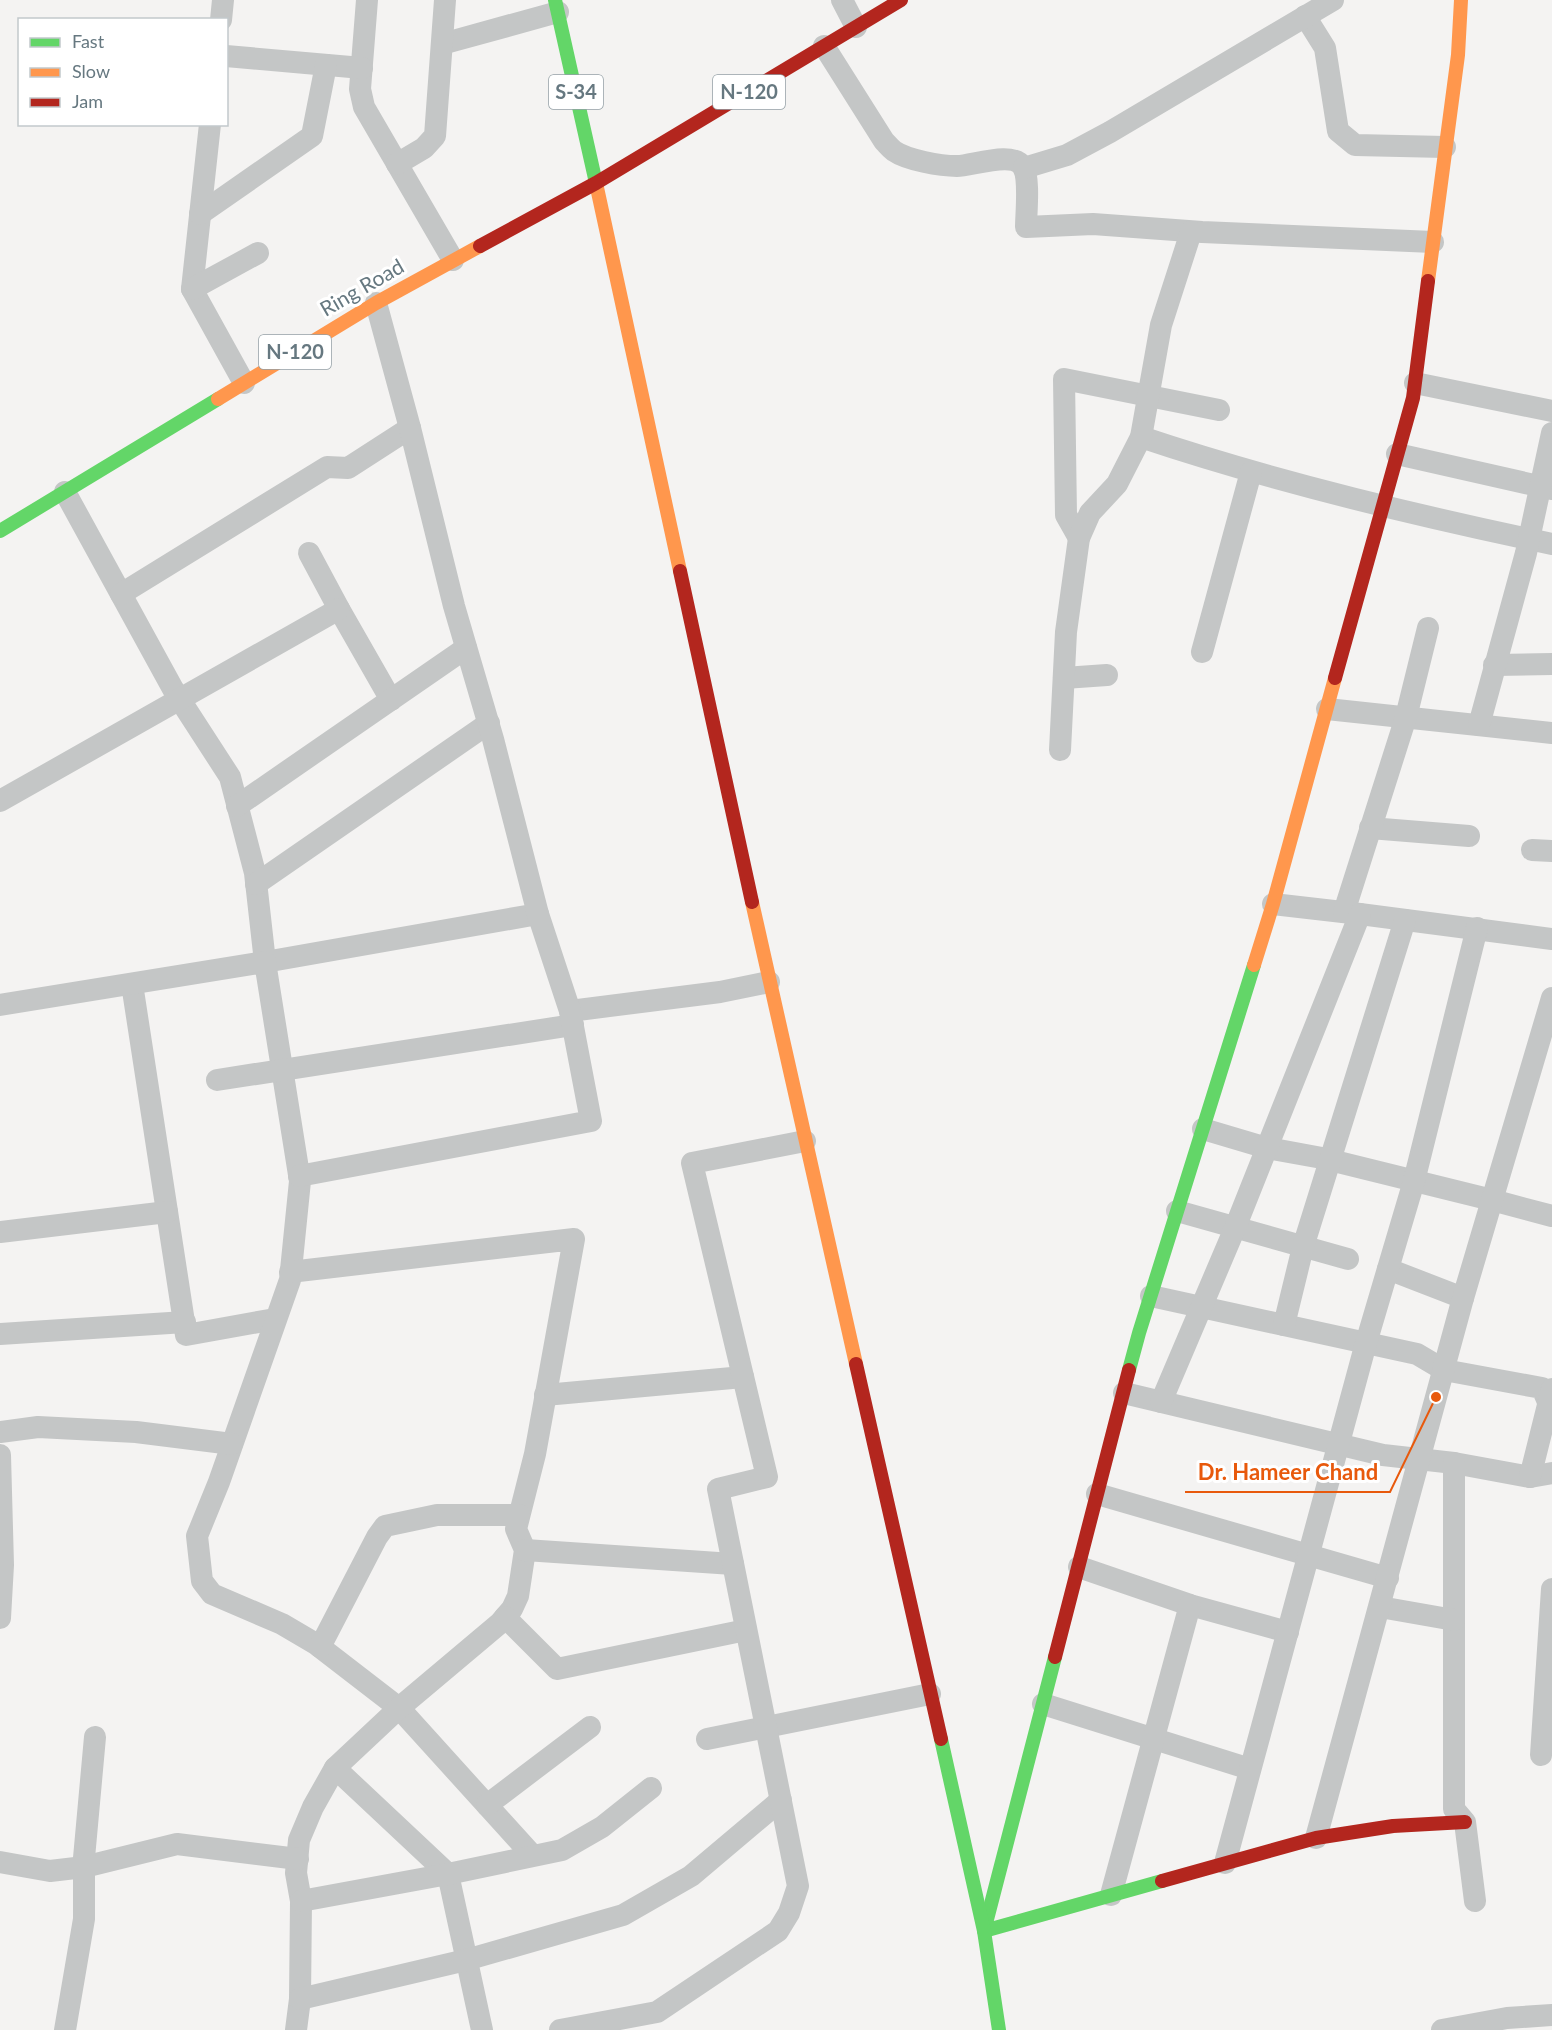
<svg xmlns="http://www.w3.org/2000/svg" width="1552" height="2030" viewBox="0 0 1552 2030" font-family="Lato,sans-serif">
	<rect width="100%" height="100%" fill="#f4f3f2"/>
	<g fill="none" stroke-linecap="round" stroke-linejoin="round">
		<g stroke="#c4c6c6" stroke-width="22">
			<polyline points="367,0 360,89 364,107 453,260"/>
			<polyline points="842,0 856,27"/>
			<polyline points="1305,16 1325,48 1338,131 1355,145 1445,147"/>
			<polyline points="221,20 223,0"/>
			<polyline points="442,44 558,12"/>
			<path d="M824,46L884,141C887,144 890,148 894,151C907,160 940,166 957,166C972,166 1013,150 1023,167C1030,178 1026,214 1026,227L1093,224L1202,232L1433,242"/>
			<polyline points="226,56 362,68"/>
			<polyline points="210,124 192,289 244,383"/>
			<polyline points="397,164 424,148 435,136 445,0"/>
			<polyline points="1024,168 1067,155 1110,132 1333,0"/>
			<polyline points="200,214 312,136 326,65"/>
			<polyline points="192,289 258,253"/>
			<polyline points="1415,383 1552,411"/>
			<path d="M1141,437C1275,482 1413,515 1552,544"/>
			<polyline points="1397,454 1552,489"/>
			<polyline points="65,492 173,689 230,777 255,873 265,962 538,914"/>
			<polyline points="1079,538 1066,515 1064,379 1219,410"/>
			<polyline points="309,553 339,609 391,700"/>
			<polyline points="121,594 327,467 348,468 410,428"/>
			<polyline points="1202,652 1251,472"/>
			<polyline points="1494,665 1552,664"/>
			<polyline points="1064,678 1107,675"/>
			<polyline points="1327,709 1552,733"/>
			<polyline points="1479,725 1526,553 1552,433"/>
			<polyline points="1060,750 1066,632 1079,538 1090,513 1117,484 1141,437 1161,325 1191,232"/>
			<polyline points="0,801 339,609"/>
			<polyline points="237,806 466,648"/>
			<polyline points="1370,828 1469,836"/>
			<polyline points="1532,850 1552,851"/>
			<polyline points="256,884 489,723"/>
			<polyline points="1273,904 1360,914 1552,939"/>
			<polyline points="1344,912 1406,717 1428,628"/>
			<polyline points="132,984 186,1335 275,1319"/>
			<polyline points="0,1005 265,962 300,1181 290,1280 219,1482 197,1536 202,1581 212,1594 282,1624 316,1644 399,1708 532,1855"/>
			<polyline points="570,1011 720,992 769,982"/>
			<polyline points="217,1080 573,1025"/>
			<polyline points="1203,1129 1267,1148 1322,1158 1492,1200 1552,1216"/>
			<polyline points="299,1176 591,1121 570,1011 538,914 493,739 454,606 410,428 376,303"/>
			<polyline points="1177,1211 1348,1259"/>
			<polyline points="0,1232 167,1212"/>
			<polyline points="1388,1269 1463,1298"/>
			<polyline points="290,1272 574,1239 535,1454 516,1529 525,1550 518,1596 512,1609 500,1623 399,1708 335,1768 313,1807 299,1840 296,1873 301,1901 300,1999 296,2030"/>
			<polyline points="1151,1296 1417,1354 1444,1370 1542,1388 1548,1402"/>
			<polyline points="1284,1325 1303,1247 1405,920"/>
			<polyline points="0,1334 185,1322"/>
			<polyline points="1124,1393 1383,1455 1454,1463 1530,1477 1552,1473"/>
			<polyline points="545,1395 743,1377"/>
			<polyline points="1161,1402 1235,1228 1360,914"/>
			<polyline points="0,1432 38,1427 136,1432 232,1444"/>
			<polyline points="0,1455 3,1565 0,1618"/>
			<polyline points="1454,1463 1454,1809 1465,1822 1475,1901"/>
			<polyline points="1530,1477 1552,1389"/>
			<polyline points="1097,1494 1388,1578"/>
			<polyline points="525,1550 733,1564"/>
			<polyline points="1079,1567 1190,1605 1288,1632"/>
			<polyline points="1380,1607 1454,1620"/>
			<polyline points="505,1617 557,1669 746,1630"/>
			<polyline points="320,1647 377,1537 385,1526 437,1515 519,1515"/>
			<polyline points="1043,1704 1250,1769"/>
			<polyline points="707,1739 930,1694"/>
			<polyline points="1541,1755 1552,1589"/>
			<polyline points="335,1768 448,1874 482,2030"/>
			<polyline points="487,1805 590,1727"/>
			<polyline points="1316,1838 1463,1298 1552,998"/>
			<polyline points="0,1862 50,1871 84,1867 177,1844 298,1859"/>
			<polyline points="1225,1863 1366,1343 1414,1181 1477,928"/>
			<polyline points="1111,1895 1190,1605"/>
			<polyline points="301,1901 448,1874 562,1850 602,1827 651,1788"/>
			<polyline points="300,1999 466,1960 623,1915 691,1876 781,1800"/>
			<polyline points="65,2030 84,1919 84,1858 95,1737"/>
			<polyline points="560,2030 657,2012 778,1931 789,1913 798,1886 718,1489 767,1477 692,1163 805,1141"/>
			<polyline points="1442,2030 1507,2018 1552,2015"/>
		</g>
		<g stroke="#63d668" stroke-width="14">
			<polyline points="555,0 596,183"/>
			<polyline points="0,531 218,399"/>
			<polyline points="1129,1370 1139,1333 1254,965"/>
			<polyline points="1055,1657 984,1931 1162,1881"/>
			<polyline points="941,1739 984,1931 999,2030"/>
		</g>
		<g stroke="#ff974d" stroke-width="14">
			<polyline points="596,183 680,571"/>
			<polyline points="1428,281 1458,55 1461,0"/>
			<polyline points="218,399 376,303 480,246"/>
			<polyline points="752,902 856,1364"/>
			<polyline points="1254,965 1273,904 1335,678"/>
		</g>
		<g stroke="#b3261e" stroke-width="14">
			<polyline points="480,246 596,183 901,0"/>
			<polyline points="680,571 752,902"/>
			<polyline points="1335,678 1413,398 1428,281"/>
			<polyline points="856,1364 941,1739"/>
			<polyline points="1055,1657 1129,1370"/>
			<polyline points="1162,1881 1316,1838 1393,1826 1465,1822"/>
		</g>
	</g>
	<g text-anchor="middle" stroke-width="6" stroke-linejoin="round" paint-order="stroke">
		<g fill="#fff" stroke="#94a0a6" stroke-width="1.5">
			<rect x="549" y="75" width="54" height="34" rx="4.5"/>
			<rect x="713" y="75" width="72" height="34" rx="4.5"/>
			<rect x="259" y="335" width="72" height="34" rx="4.5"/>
		</g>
		<g font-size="20" font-weight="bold" fill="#667880">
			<text x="576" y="99">S-34</text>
			<text x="749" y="99">N-120</text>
			<text x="295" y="359">N-120</text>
		</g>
		<g font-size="21" fill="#667880" stroke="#fff">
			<text transform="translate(362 288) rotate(-30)" y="7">Ring Road</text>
		</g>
	</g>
	<path fill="none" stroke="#e8590c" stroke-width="2" d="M1436 1397L1390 1492H1185"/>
	<circle fill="#e8590c" stroke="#fff" stroke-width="2" cx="1436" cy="1397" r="6"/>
	<g font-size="22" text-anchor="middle" font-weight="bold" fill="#e8590c" stroke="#fff" stroke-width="6" stroke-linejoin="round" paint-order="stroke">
		<text x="1288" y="1480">Dr. Hameer Chand</text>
	</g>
	<rect x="18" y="18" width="210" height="108" fill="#ffffff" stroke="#c2c9cc" stroke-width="1.5"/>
	<rect x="30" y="38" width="30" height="9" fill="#63d668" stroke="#c2c9cc" stroke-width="1.5"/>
	<text x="72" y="48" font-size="18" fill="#667880">Fast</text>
	<rect x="30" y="68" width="30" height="9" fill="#ff974d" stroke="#c2c9cc" stroke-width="1.5"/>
	<text x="72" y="78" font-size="18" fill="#667880">Slow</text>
	<rect x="30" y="98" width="30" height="9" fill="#b3261e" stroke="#c2c9cc" stroke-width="1.5"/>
	<text x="72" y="108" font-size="18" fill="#667880">Jam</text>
</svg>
